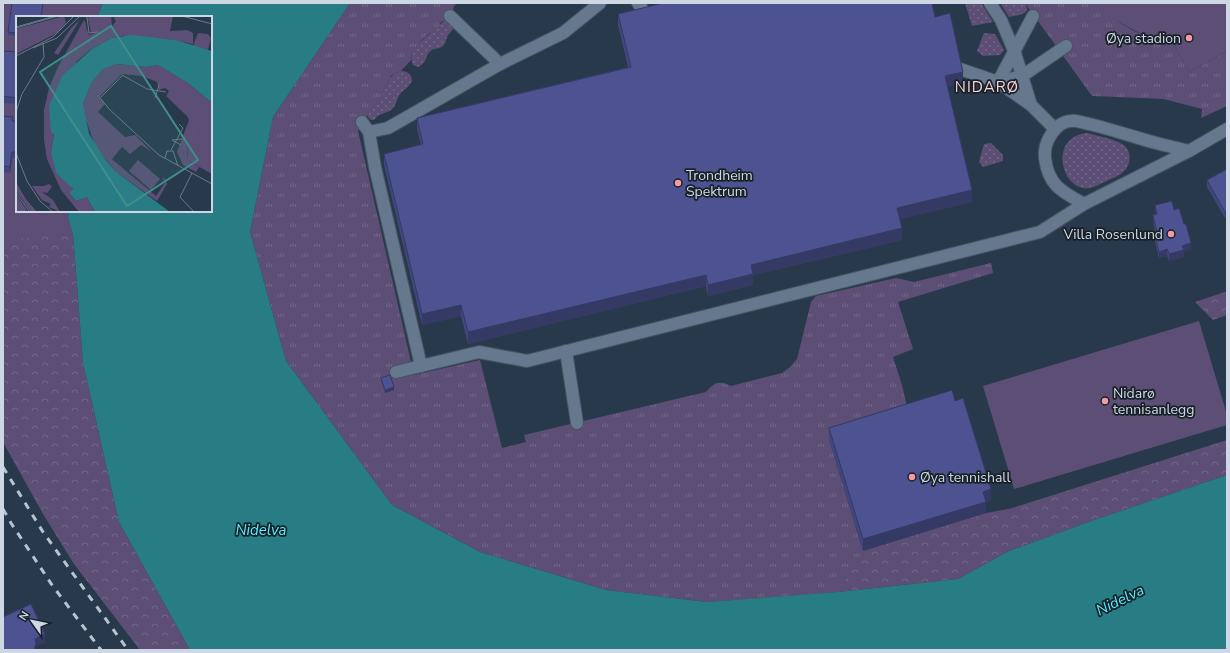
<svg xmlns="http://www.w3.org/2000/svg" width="1230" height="653" viewBox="0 0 1230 653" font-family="'Nunito Sans',sans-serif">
	<defs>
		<pattern id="grass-dots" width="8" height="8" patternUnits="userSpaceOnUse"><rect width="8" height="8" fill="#5c4e74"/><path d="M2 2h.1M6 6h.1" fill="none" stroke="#726788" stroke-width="1.8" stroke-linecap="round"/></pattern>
		<pattern id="forest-crowns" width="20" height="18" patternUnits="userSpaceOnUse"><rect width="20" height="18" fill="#5c4e74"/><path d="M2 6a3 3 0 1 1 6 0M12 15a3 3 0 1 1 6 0" fill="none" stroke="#726788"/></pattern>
		<pattern id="park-tufts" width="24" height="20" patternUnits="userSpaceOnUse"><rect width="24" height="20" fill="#5c4e74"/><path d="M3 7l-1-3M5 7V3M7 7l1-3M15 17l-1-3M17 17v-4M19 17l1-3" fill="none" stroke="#726788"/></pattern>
	</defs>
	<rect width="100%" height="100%" fill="#29394c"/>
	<g fill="url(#grass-dots)">
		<polygon points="965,3 981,3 993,22 972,26"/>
		<path d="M1000,3H1025C1032,15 1018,15 1009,17Z"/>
		<path d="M449,20L454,26C453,31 449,33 447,37C446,40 446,43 443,46C440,49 435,48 432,50C424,55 428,63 418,67L413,65C406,50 427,37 436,28C441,24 442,21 449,20Z"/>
		<polygon points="984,33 995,34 1004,50 1000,55 983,56 977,51"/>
		<path d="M401,71C408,71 412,75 412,81C409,87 405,89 401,93C396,98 397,106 391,110C385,114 379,113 374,120H371L368,117L367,114C371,109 376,105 379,100C386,88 387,75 401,71Z"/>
		<path d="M1087,133C1098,136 1112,138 1122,144C1132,149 1132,166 1123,172C1119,176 1112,178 1107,181C1101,183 1096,187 1090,188C1062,193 1047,137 1087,133Z"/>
		<polygon points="991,143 1003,155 1003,161 983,167 979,162 984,144"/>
	</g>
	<g fill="url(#forest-crowns)">
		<polygon points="3,231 73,234 83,363 119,522 190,650 140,650 74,564 43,514 3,442"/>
		<polygon points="1225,292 1227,292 1227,315 1213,320 1195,302"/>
		<polygon points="1227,440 1227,475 1094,520 1009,551 958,579 838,592 707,602 863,550 986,513 1009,509"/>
	</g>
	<g fill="url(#park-tufts)">
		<path d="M350,3H457L454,6L453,11L445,21L441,22L438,28L427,35L421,41L412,54L411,60L401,71L396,73L391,76L386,85L379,101L370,111L358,131L414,375L480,360L502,448L526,442L524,435L706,392C714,382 720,380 731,386L782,373L790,367L797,359L811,302L816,296L896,278L914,282L991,263L993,273L898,302L913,349L893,357L902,385L909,415L829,439L863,551L838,592L707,602L606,590L480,552L392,505L286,361L250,232L273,117Z"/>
		<polygon points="1025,3 1096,3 1122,24 1134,31 1157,40 1174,45 1189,72 1227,51 1227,106 1201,118 1202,109 1164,99 1092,96"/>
	</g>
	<g fill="#5c4e74">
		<polygon points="3,3 103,3 97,17 17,17 17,211 69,211 68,218 73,234 3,240"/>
		<path d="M1096,3H1227V51L1189,72L1174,45C1144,37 1118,25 1096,3Z"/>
		<polygon points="1199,321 1227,415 1227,425 1014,489 983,386"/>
	</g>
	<polygon fill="#287c84" points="103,3 350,3 273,117 250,232 286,361 392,505 480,552 606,590 707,602 838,592 958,579 1009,551 1094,520 1227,475 1227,650 190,650 119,522 83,363 73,234 68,218 69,211 211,211 211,17 97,17"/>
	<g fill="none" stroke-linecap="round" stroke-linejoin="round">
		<g stroke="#465463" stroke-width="14">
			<g id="minor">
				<polyline points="638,3 649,18"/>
				<polyline points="990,3 1001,20 1015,53 1031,105 1055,129"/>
				<polyline points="450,16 500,64"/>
				<polyline points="1033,16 998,82 1022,76 1066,46"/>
				<polyline points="960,69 998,82 1031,105"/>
				<polyline points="362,122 369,132 375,167 421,366"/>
				<polyline points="369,132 388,128 500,64 563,33 600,3"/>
				<path d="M1084,204C1062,192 1048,185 1045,158C1043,143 1055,122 1071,121C1077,120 1083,123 1089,124C1107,128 1124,134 1142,139C1157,144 1174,147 1189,151"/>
				<polyline points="566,351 577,423"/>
				<polyline points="396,372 479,352 527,361 1040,232 1084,204 1189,151 1227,129"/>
			</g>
		</g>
		<use href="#minor" stroke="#66788d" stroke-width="12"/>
		<g stroke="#b8c3d0" stroke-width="3" stroke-dasharray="7 7" stroke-linecap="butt">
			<polyline points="3,467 43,532 128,650"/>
			<polyline points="3,509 11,523 52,585 101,650"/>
		</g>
	</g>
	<g fill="#41477c">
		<polygon points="618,14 935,17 963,83 947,87 972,202 900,219 902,240 753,275 753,285 708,296 706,286 468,344 461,316 422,325 384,165 384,154 421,145 417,129 417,118 628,67 618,25"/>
		<polygon points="17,17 17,36 8,35 8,32"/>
		<polygon points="3,51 17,52 17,104 3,103"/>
		<polygon points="3,116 13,121 17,121 17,158 12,158 10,173 3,172"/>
		<polygon points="1227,169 1227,217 1225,218 1207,187 1207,180"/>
		<polygon points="1155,205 1174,210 1191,249 1184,251 1184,257 1169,261 1167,256 1159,258 1154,238 1154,232 1155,232 1153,221 1153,215 1156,214 1155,211"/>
		<polygon points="381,378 394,390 385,393 381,381"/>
		<polygon points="955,401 991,500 986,502 986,513 863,551 829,439 829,428"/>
	</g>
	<g fill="#353a65">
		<polygon points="963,72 963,83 945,88 945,76"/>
		<polygon points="12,152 12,158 10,173 10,167"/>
		<polygon points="972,190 972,202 897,220 897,208"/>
		<polygon points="1227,211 1227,217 1225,218 1225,212"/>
		<polygon points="902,228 902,240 753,275 753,285 708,296 708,285 751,265"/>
		<polygon points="1191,243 1191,249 1184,251 1184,257 1169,261 1169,254 1182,246"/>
		<polygon points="1167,249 1167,256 1159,258 1159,252"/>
		<polygon points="706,275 706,286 468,344 468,332"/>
		<polygon points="461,305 461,316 422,325 422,314"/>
		<polygon points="394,387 394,390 385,393 385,390"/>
		<polygon points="991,489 991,500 986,502 986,513 863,551 863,539 983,492"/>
		<polygon points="45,634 45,643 36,647 36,650 34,650 35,639"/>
	</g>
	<g fill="#4c5390" stroke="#353a65">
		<polygon points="12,3 43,3 41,17 17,17 17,33 8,32"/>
		<polygon points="663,3 932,3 935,17 950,13 963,72 945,76 972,190 897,208 902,228 751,265 753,274 708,285 706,275 468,332 461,305 422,314 384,154 423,144 417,118 631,67 618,14"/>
		<polygon points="3,51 17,52 17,98 3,96"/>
		<polygon points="3,116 13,117 12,121 17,121 17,152 12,152 10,167 3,166"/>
		<polygon points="1227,169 1227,211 1225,212 1207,180"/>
		<polygon points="1172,201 1174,210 1179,208 1184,224 1186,224 1191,243 1182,246 1184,250 1169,254 1167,249 1159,252 1154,232 1157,232 1153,215 1157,214 1155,205"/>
		<polygon points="390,375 394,387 385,390 381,378"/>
		<polygon points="952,390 955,401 963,398 991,489 983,492 986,502 863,539 829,428"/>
		<polygon points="31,604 45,634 35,639 36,643 34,650 3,650 3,617"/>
	</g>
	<g fill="#f49aa3" stroke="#182028" stroke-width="1.5">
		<circle cx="1189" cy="38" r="4"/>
		<circle cx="678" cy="183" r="4"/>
		<circle cx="1171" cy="234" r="4"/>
		<circle cx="1105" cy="401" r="4"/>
		<circle cx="912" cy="477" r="4"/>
	</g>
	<g text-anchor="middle" stroke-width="3.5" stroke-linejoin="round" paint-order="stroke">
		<g font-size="14" fill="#ced8e4" stroke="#182028" text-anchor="start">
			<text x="1181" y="43" text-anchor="end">Øya stadion</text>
			<text x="686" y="180">Trondheim<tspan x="686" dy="16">Spektrum</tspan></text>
			<text x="1163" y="239" text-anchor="end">Villa Rosenlund</text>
			<text x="1113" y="398">Nidarø<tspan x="1113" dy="16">tennisanlegg</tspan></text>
			<text x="920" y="482">Øya tennishall</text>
		</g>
		<g font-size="15" letter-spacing="1" fill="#fad6d8" stroke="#182028">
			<text x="987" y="92">NIDARØ</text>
		</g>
		<g font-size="15" font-style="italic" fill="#54effe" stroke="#182028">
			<text x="261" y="535">Nidelva</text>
			<text transform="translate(1120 600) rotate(-26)" y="5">Nidelva</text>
		</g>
	</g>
	<g transform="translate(16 16)">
		<rect width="196" height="196" fill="#29394c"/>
		<path d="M0,166L10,183L21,196H15L0,175Z" fill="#5c4e74"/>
		<path d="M110,0H157L154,15L171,14L177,17V28L104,13ZM64,4L42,39L38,37L56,11ZM68,4L70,8L65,19L74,34L61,45L39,80L38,117L35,136L57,174L53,177L60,185L71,181L79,196H63L45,174L31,143L28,124V94L33,72L42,51ZM79,129L140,180L149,167L146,161L150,164L151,168L141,185L99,155ZM33,168L36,171L31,177L26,176L37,184L44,196L33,191L35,188L26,184L16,170H28ZM0,179L11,194L9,196L0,195Z" fill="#5c4e74"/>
		<path d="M48,0L50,7L41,17L0,38V13ZM113,0H151V23L107,20ZM182,17L192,18L195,22L192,34L177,30ZM101,48L130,51L142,49L172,67L196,87V117H183L172,129L171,144L183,151L180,156L167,149L161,136L173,104L171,100L150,80L153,75L149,72L143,74L141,66L126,60L106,58L83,81L89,88L82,96L109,121L119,119L136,136L125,129L114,138L106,131L96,143H89L79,129L69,101L67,88L76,66L87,53Z" fill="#5c4e74"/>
		<path d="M76,0H95L96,10L100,5L97,0H114L107,20L96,22L74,34L63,20L69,8L73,19L82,16L75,17L72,2ZM30,9L28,19L14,24L11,14ZM191,114L196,116V158L171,144L173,125L179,119ZM122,144L144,163L135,174L113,155Z" fill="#5c4e74"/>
		<path d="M116,19L160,24L196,35V87L172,67L142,49L130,51L101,48L87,53L76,66L67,88L73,118L89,143L99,155L154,196H79L71,181L60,185L53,177L57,173L40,157L35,136L38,118L35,116L33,90L46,60L76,33L96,22Z" fill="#287c84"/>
		<path fill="none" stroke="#6b7989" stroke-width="1" d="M123,0H145M166,0L196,8M71,1L73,17L82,16M0,11L39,0M0,12L42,0M17,32L41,22L64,0M0,40L37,21L58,0M106,59L131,73L150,76M82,79L93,93L143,139L196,168M85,81L107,59M139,82L143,69M0,96L6,78L28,41L27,27M165,129L156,124L166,123M155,134L167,112L163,108M0,137L11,165L24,185L37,196M149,142L151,135H157L162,150M176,157L164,181L178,196M0,177L14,196"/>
		<path fill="#3f8e8c" fill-opacity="0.15" stroke="#3f8e8c" stroke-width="2" d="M95,10L182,144L111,190L24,56Z"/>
		<rect width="196" height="196" fill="none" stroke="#ced8e4" stroke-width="2"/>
	</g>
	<rect width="1230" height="653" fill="none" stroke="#ced8e4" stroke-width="8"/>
	<g transform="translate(32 621) rotate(303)" stroke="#182028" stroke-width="3" paint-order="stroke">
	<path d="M0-3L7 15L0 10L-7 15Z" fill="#ced8e4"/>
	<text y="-6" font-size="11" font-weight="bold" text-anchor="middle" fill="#ced8e4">N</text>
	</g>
</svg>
